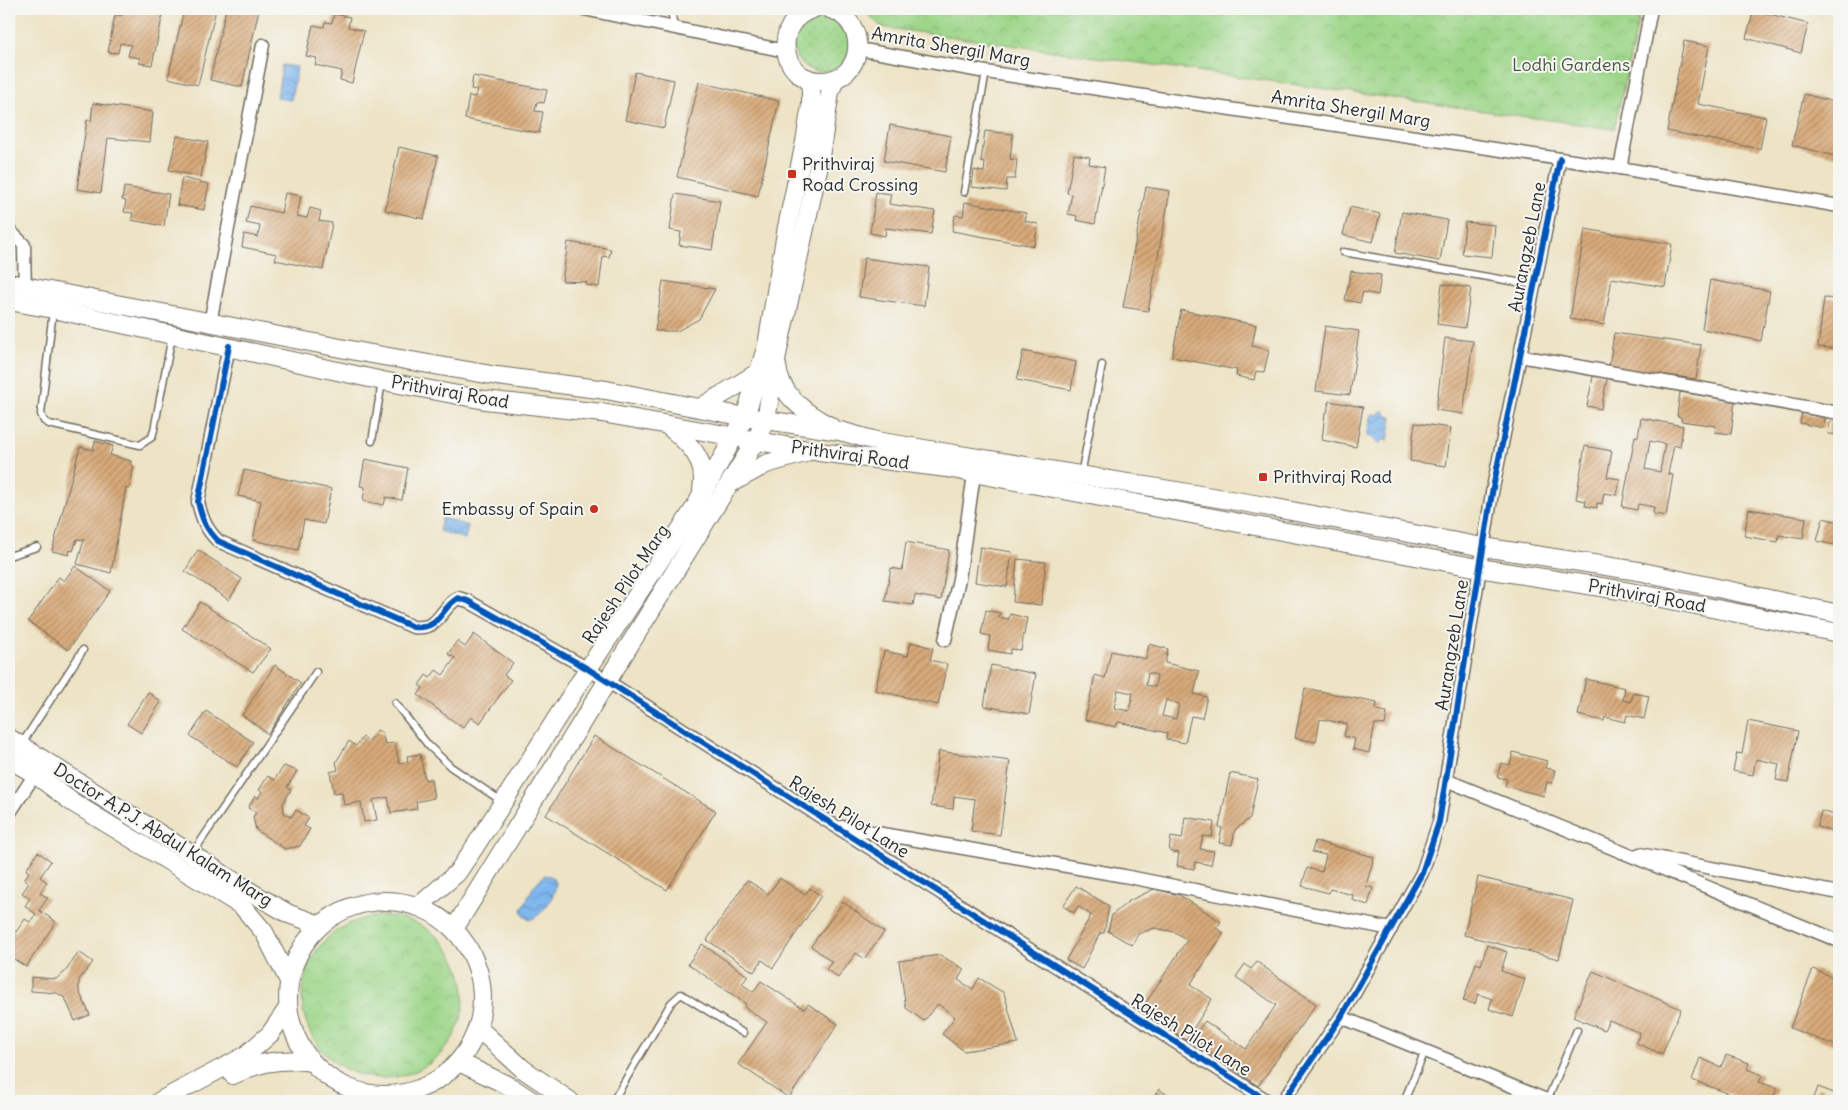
<svg xmlns="http://www.w3.org/2000/svg" width="1848" height="1110" viewBox="0 0 1848 1110" font-family="Delius,sans-serif">
	<defs>
		<pattern id="park-crowns" width="20" height="18" patternUnits="userSpaceOnUse" patternTransform="scale(1.25)"><rect width="20" height="18" fill="#9dd689"/><path d="M2 6a3 3 0 1 1 6 0M12 15a3 3 0 1 1 6 0" fill="none" stroke="#87b876"/></pattern>
		<pattern id="garden-dots" width="8" height="8" patternUnits="userSpaceOnUse" patternTransform="scale(1.25)"><rect width="8" height="8" fill="#9dd689"/><path d="M2 2h.1M6 6h.1" fill="none" stroke="#87b876" stroke-width="1.8" stroke-linecap="round"/></pattern>
		<pattern id="water-waves" width="16" height="10" patternUnits="userSpaceOnUse" patternTransform="scale(1.25)"><rect width="16" height="10" fill="#7eb6ee"/><path d="M0 5q4-4 8 0t8 0" fill="none" stroke="#6794c1"/></pattern>
		<pattern id="building-hatch" width="6" height="6" patternUnits="userSpaceOnUse" patternTransform="scale(1.25)"><rect width="6" height="6" fill="#d8aa7a"/><path d="M-1 1l2-2M0 6l6-6M5 7l2-2" fill="none" stroke="#af8b64"/></pattern>
	</defs>
	<rect width="100%" height="100%" fill="#f6f6f2"/>
	<filter id="ink" filterUnits="userSpaceOnUse"><feTurbulence type="fractalNoise" baseFrequency=".02" numOctaves="2"/><feDisplacementMap in="SourceGraphic" scale="10" xChannelSelector="R" yChannelSelector="G"/><feConvolveMatrix kernelMatrix="1 2 1 2 8 2 1 2 1" color-interpolation-filters="sRGB"/></filter>
	<filter id="wash" filterUnits="userSpaceOnUse"><feTurbulence type="fractalNoise" baseFrequency=".0096" numOctaves="4" result="noise"/><feDisplacementMap in="SourceGraphic" scale="20" xChannelSelector="R" yChannelSelector="G"/><feGaussianBlur stdDeviation="1.12" result="paint"/><feColorMatrix in="noise" values="0 0 0 0 0 0 0 0 0 0 0 0 0 0 0 0 0 1.4 0 .05"/><feComposite in="paint" operator="in"/></filter>
	<g filter="url(#wash)">
		<rect width="100%" height="100%" fill="#ede3c5"/>
		<g fill="url(#park-crowns)" stroke="#64805a">
			<polygon points="863,9 1641,9 1614,129 881,27"/>
			<circle cx="383" cy="997" r="81"/>
		</g>
		<circle fill="url(#garden-dots)" stroke="#64805a" cx="822" cy="43" r="29"/>
		<g fill="url(#water-waves)" stroke="#54708c">
			<polygon points="282,65 297,67 291,100 277,98"/>
			<polygon points="1383,410 1387,416 1392,417 1388,440 1384,439 1378,444 1373,438 1367,436 1372,414 1377,415"/>
			<polygon points="442,518 468,526 465,539 439,531"/>
			<path d="M544,875L551,876L556,883C554,898 545,913 530,920L524,916L522,909L534,886Z"/>
		</g>
		<g id="blocks">
			<g fill="url(#building-hatch)" fill-rule="evenodd">
				<polygon points="123,9 164,9 152,65 139,63 140,58 128,56 131,45 120,43 118,53 108,52 115,15 122,16"/>
				<polygon points="184,9 216,9 198,85 168,78"/>
				<polygon points="226,9 259,9 242,87 210,80"/>
				<polygon points="1754,10 1808,24 1801,53 1746,38"/>
				<polygon points="334,14 350,17 348,27 364,31 352,83 340,80 342,71 315,65 317,58 306,56 313,25 324,27 325,22 332,23"/>
				<polygon points="1684,41 1709,46 1698,104 1766,117 1760,149 1667,131"/>
				<polygon points="635,72 674,80 664,128 625,120"/>
				<polygon points="473,76 547,90 544,103 537,102 535,111 543,112 539,133 465,119 469,96 475,97 477,90 471,89"/>
				<polygon points="699,82 779,101 758,196 677,177"/>
				<polygon points="1804,94 1839,103 1839,157 1792,145"/>
				<polygon points="93,103 153,112 150,142 108,138 101,193 77,189 87,120 91,121"/>
				<polygon points="890,125 951,136 945,172 884,161"/>
				<polygon points="985,131 1013,134 1010,159 1017,160 1015,179 1007,179 1006,191 972,187 974,170 984,172 985,163 981,162"/>
				<polygon points="177,136 208,142 201,177 169,170"/>
				<polygon points="399,147 438,156 424,219 385,210"/>
				<polygon points="1074,154 1090,157 1089,164 1105,167 1095,224 1076,220 1077,216 1068,214 1072,194 1067,193"/>
				<polygon points="182,178 209,184 204,210 177,205"/>
				<polygon points="124,187 169,194 164,226 131,220 133,213 124,212 126,201 122,200"/>
				<polygon points="1146,187 1170,191 1148,311 1123,307"/>
				<polygon points="876,192 891,194 889,204 935,211 931,234 886,228 885,236 870,233"/>
				<polygon points="285,193 301,196 297,216 307,218 310,208 321,211 319,221 332,223 323,270 275,260 277,254 242,247 244,234 258,237 260,226 246,223 250,206 281,213"/>
				<polygon points="675,194 720,201 712,250 679,245 681,232 670,230"/>
				<polygon points="965,202 1026,213 1025,221 1038,224 1034,246 952,231 955,215 963,216"/>
				<polygon points="1350,207 1380,214 1373,242 1343,235"/>
				<polygon points="1402,212 1447,220 1440,261 1395,253"/>
				<polygon points="1465,222 1495,225 1492,257 1462,254"/>
				<polygon points="1585,229 1672,244 1665,287 1612,278 1604,325 1570,319"/>
				<polygon points="568,242 611,249 609,257 603,256 599,287 586,285 586,282 562,281"/>
				<polygon points="864,258 929,267 924,306 859,297"/>
				<polygon points="1351,271 1381,275 1378,295 1363,292 1360,303 1345,300"/>
				<polygon points="1710,280 1770,291 1761,341 1702,329"/>
				<polygon points="663,281 715,289 699,319 677,331 655,331"/>
				<polygon points="1442,284 1471,288 1465,328 1437,324"/>
				<polygon points="1824,298 1839,299 1839,349 1818,347"/>
				<polygon points="1181,310 1256,325 1252,346 1269,350 1264,372 1256,371 1254,380 1236,376 1237,370 1172,357"/>
				<polygon points="1325,326 1359,331 1350,395 1316,391"/>
				<polygon points="1614,333 1701,345 1696,379 1609,367"/>
				<polygon points="1445,338 1473,341 1463,414 1436,410"/>
				<polygon points="1023,351 1076,362 1071,390 1017,380"/>
				<polygon points="1594,372 1608,375 1601,409 1587,406"/>
				<polygon points="1680,392 1735,400 1731,434 1715,432 1716,426 1681,421 1681,417 1677,416"/>
				<polygon points="1329,401 1363,407 1356,447 1322,440 1325,413 1327,413"/>
				<polygon points="1802,413 1825,418 1823,428 1800,423"/>
				<path d="M1641,418L1683,426L1680,447L1674,445L1668,474L1673,475L1666,516L1653,514L1654,507L1638,504L1637,510L1622,507L1635,436L1638,437ZM1650,441L1665,444L1660,472L1645,469Z"/>
				<polygon points="1830,422 1839,423 1839,435 1828,434"/>
				<polygon points="1415,423 1451,428 1446,466 1410,461"/>
				<polygon points="95,441 113,446 110,455 131,461 131,465 134,466 129,489 126,488 111,573 77,564 84,540 77,539 73,551 70,550 69,555 52,551 80,447 93,450"/>
				<polygon points="1585,446 1612,451 1607,477 1620,479 1617,495 1604,493 1602,504 1597,503 1597,508 1585,506 1586,501 1576,499"/>
				<polygon points="365,459 408,468 402,500 386,497 384,505 363,501 365,487 360,486"/>
				<polygon points="244,470 331,489 324,524 304,520 298,550 253,540 261,501 238,496"/>
				<polygon points="1749,509 1806,518 1803,539 1779,535 1778,542 1744,536"/>
				<polygon points="1823,518 1839,522 1839,546 1817,541"/>
				<polygon points="906,542 949,550 941,600 915,595 913,605 885,601 891,568 902,570"/>
				<polygon points="980,547 1012,552 1007,587 975,582"/>
				<polygon points="198,550 242,579 229,600 185,571"/>
				<polygon points="1017,559 1046,562 1041,605 1013,602"/>
				<polygon points="75,566 110,591 68,650 28,621 59,577 64,581"/>
				<polygon points="200,602 271,649 253,672 182,629"/>
				<polygon points="986,610 1000,613 999,617 1009,619 1010,614 1027,618 1021,650 1011,649 1010,654 988,650 990,636 981,634"/>
				<polygon points="474,634 513,663 504,675 511,680 480,723 471,717 463,728 418,695 423,688 419,685 426,675 430,678 436,670 443,675 455,658 448,654 457,641 465,647"/>
				<polygon points="911,642 933,648 930,660 947,664 938,705 875,690 884,651 908,656"/>
				<path d="M1149,644L1168,649L1165,663L1199,671L1194,694L1207,697L1202,718L1191,716L1185,743L1166,739L1167,733L1118,722L1116,727L1085,720L1095,675L1105,678L1111,651L1146,659ZM1148,673L1157,675L1155,687L1146,685ZM1118,690L1133,693L1129,711L1114,708ZM1166,700L1179,704L1176,719L1162,716Z"/>
				<polygon points="275,665 301,683 268,734 242,715"/>
				<polygon points="991,665 1036,674 1029,714 984,706"/>
				<polygon points="1586,679 1625,688 1623,700 1631,702 1633,693 1649,696 1644,719 1627,715 1625,722 1605,717 1604,721 1578,715"/>
				<polygon points="1305,688 1377,703 1376,710 1387,712 1385,725 1375,724 1369,753 1353,749 1355,739 1344,736 1347,724 1320,719 1316,742 1295,738"/>
				<polygon points="148,692 161,702 141,733 127,724"/>
				<polygon points="206,711 253,742 237,767 190,736"/>
				<polygon points="1748,721 1798,731 1788,782 1776,780 1779,764 1756,759 1753,775 1733,771 1737,753 1742,754"/>
				<polygon points="377,730 382,733 385,744 395,743 399,763 408,762 407,756 420,754 425,780 431,779 434,798 416,802 417,809 391,813 388,797 373,800 377,820 364,822 361,802 344,805 342,792 334,793 330,772 338,770 336,762 349,741 356,746 363,737 369,741"/>
				<polygon points="594,736 716,811 667,890 546,815"/>
				<polygon points="939,751 1010,761 1000,835 971,831 975,799 954,796 953,809 931,806"/>
				<polygon points="1513,752 1547,761 1545,768 1555,770 1552,783 1547,782 1544,796 1505,786 1507,779 1497,777 1501,763 1510,765"/>
				<polygon points="284,766 297,771 287,787 291,790 283,803 284,813 291,817 296,810 309,818 304,826 310,829 300,846 285,849 256,830 253,817 256,812 248,808 255,796 258,798 262,791 259,790 268,776 274,780"/>
				<polygon points="1230,773 1258,779 1250,818 1235,830 1232,845 1219,843 1222,828 1219,827"/>
				<polygon points="1821,811 1839,816 1838,832 1817,827"/>
				<polygon points="1185,817 1214,822 1212,837 1203,836 1200,849 1214,851 1211,865 1195,862 1194,869 1177,866 1179,853 1169,851 1171,837 1182,839"/>
				<polygon points="1315,841 1374,857 1366,886 1373,888 1368,905 1352,900 1353,895 1330,889 1329,893 1302,886 1307,868 1322,872 1326,855 1312,852"/>
				<polygon points="38,852 51,861 40,877 47,882 40,893 48,898 39,910 56,922 26,967 9,956 9,930 10,928 16,932 25,919 30,922 36,914 25,906 30,898 22,893 29,883 24,880 29,872 26,870"/>
				<polygon points="1478,877 1573,900 1559,959 1464,935"/>
				<polygon points="780,878 805,895 810,888 821,896 773,968 762,960 754,972 707,940 747,880 768,894"/>
				<polygon points="1076,886 1109,906 1104,933 1100,933 1082,969 1066,960 1091,915 1078,906 1074,913 1063,906"/>
				<polygon points="1154,889 1179,895 1205,911 1221,922 1216,928 1224,933 1190,985 1212,999 1186,1040 1141,1010 1187,940 1175,932 1154,928 1138,934 1132,945 1108,931 1112,915 1129,901"/>
				<polygon points="843,902 884,932 864,959 856,953 838,978 826,969 832,962 811,946"/>
				<polygon points="702,944 748,976 742,984 753,992 761,981 804,1009 808,1004 838,1024 789,1098 738,1064 767,1022 744,1007 746,1004 688,964"/>
				<polygon points="1487,945 1507,952 1501,971 1525,979 1513,1017 1489,1009 1492,999 1478,994 1475,1004 1463,1001 1476,963 1481,965"/>
				<polygon points="79,952 93,962 79,980 79,991 90,1015 75,1021 65,998 57,993 31,991 31,977 56,979 65,972"/>
				<polygon points="940,955 964,969 958,980 973,989 979,978 1004,993 1018,1043 964,1051 942,1034 955,1017 938,1004 924,1021 906,1008 899,961"/>
				<polygon points="1257,962 1316,1004 1258,1086 1192,1039 1205,1021 1246,1049 1276,1005 1236,977 1245,964 1251,969"/>
				<polygon points="1813,969 1839,980 1839,1047 1790,1028"/>
				<polygon points="1593,971 1681,1009 1662,1054 1636,1043 1640,1033 1609,1020 1604,1030 1573,1017"/>
				<polygon points="1726,1055 1749,1063 1747,1069 1762,1075 1759,1082 1777,1088 1772,1101 1749,1101 1692,1080 1700,1058 1721,1067"/>
				<polygon points="1818,1087 1839,1095 1839,1101 1813,1101"/>
				<polygon points="1159,1089 1176,1101 1151,1101"/>
			</g>
		</g>
	</g>
	<g filter="url(#ink)">
		<use href="#blocks" fill-opacity="0" stroke="#6f6b61" stroke-width="1"/>
		<g fill="none" stroke-linecap="round" stroke-linejoin="round">
			<g stroke="#6f6b61" stroke-width="9">
				<g id="service">
					<polyline points="671,9 674,28"/>
					<polyline points="964,192 986,72"/>
					<polyline points="1343,252 1534,285"/>
					<polyline points="53,310 41,414 44,421 49,424 140,445 152,437 154,430 172,336"/>
					<polyline points="372,441 382,382"/>
					<polyline points="1081,475 1102,365"/>
					<polyline points="9,556 37,547"/>
					<polyline points="395,703 428,745 451,767 503,802"/>
					<polyline points="21,745 83,650"/>
					<polyline points="192,854 316,672"/>
					<polyline points="613,1101 671,1003 681,994 743,1033"/>
					<polyline points="1404,1101 1425,1051"/>
					<polyline points="1547,1101 1577,1030"/>
				</g>
			</g>
			<g stroke="#6f6b61" stroke-width="15">
				<g id="minor">
					<polyline points="584,9 785,51"/>
					<polyline points="858,49 986,72 1620,168 1839,206"/>
					<polyline points="1620,168 1651,9"/>
					<polyline points="9,230 24,245 25,293"/>
					<polyline points="210,323 263,45"/>
					<path d="M229,346L198,502C202,519 206,529 218,541L413,627C441,630 438,610 458,598L468,601L588,669L1268,1101"/>
					<polyline points="1520,356 1839,413"/>
					<polyline points="945,640 959,579 974,474"/>
					<polyline points="1446,780 1839,941"/>
					<polyline points="9,814 35,774"/>
					<polyline points="842,827 1124,876 1391,929"/>
					<polyline points="1640,854 1839,893"/>
					<polyline points="1341,1017 1549,1101"/>
					<polyline points="1283,1101 1341,1017 1422,873 1439,822 1492,493 1560,159"/>
				</g>
			</g>
			<g stroke="#6f6b61" stroke-width="20">
				<g id="secondary">
					<path d="M813,9C772,20 779,81 821,81C865,82 870,21 830,9"/>
					<polyline points="9,283 366,353 497,376 606,390 745,417 840,431 876,441 1254,504 1483,547 1638,571 1839,614"/>
					<polyline points="9,301 53,309 383,381 485,400 602,413 819,452 947,468 1479,568 1620,590 1839,633"/>
					<path d="M777,366C779,394 806,414 830,426"/>
					<polyline points="700,408 759,372"/>
					<path d="M667,425C689,443 708,460 702,490"/>
					<polyline points="733,482 766,464 805,453"/>
					<polyline points="9,738 254,894 289,914 320,925"/>
					<polyline points="9,759 35,774 72,802 242,906 264,932 289,981"/>
					<circle cx="385" cy="998" r="97"/>
					<polyline points="419,906 457,873 474,848 588,669 694,509 745,417 767,345 787,227 805,142 811,105 811,86 807,78"/>
					<polyline points="454,929 755,442 766,419 778,350 818,169 830,92 835,79"/>
					<polyline points="478,1028 523,1069 570,1101"/>
					<polyline points="459,1062 511,1087 532,1101"/>
					<path d="M233,1075C257,1062 284,1058 312,1062"/>
					<polyline points="160,1101 245,1056 270,1034 288,1008"/>
				</g>
			</g>
			<use href="#service" stroke="#fff" stroke-width="6"/>
			<use href="#minor" stroke="#fff" stroke-width="12"/>
			<use href="#secondary" stroke="#fff" stroke-width="18"/>
			<g stroke="#f6f6f2" stroke-width="9">
				<g id="cycleway">
					<path d="M229,346L198,502C202,519 206,529 218,541L413,627C441,630 438,610 458,598L468,601L588,669L1268,1101"/>
					<polyline points="1283,1101 1341,1017 1422,873 1439,822 1492,493 1560,159"/>
				</g>
			</g>
			<use href="#cycleway" stroke="#0057b8" stroke-width="6"/>
		</g>
	</g>
	<g fill="#c8321e" stroke="#f6f6f2" stroke-width="2">
		<rect x="787" y="169" width="10" height="10" rx="2.5"/>
		<rect x="1258" y="472" width="10" height="10" rx="2.5"/>
		<circle cx="594" cy="509" r="5"/>
	</g>
	<g text-anchor="middle" stroke-width="4" stroke-linejoin="round" paint-order="stroke">
		<g font-size="18" fill="#2b2b2b" stroke="#f6f6f2">
			<text transform="translate(951 47) rotate(10)" y="6">Amrita Shergil Marg</text>
			<text transform="translate(1351 109) rotate(9)" y="6">Amrita Shergil Marg</text>
			<text transform="translate(1527 247) rotate(-79)" y="6">Aurangzeb Lane</text>
			<text transform="translate(450 392) rotate(10)" y="6">Prithviraj Road</text>
			<text transform="translate(850 455) rotate(8)" y="6">Prithviraj Road</text>
			<text transform="translate(626 584) rotate(-56)" y="6">Rajesh Pilot Marg</text>
			<text transform="translate(1647 596) rotate(10)" y="6">Prithviraj Road</text>
			<text transform="translate(1452 645) rotate(-81)" y="6">Aurangzeb Lane</text>
			<text transform="translate(849 817) rotate(32)" y="6">Rajesh Pilot Lane</text>
			<text transform="translate(163 835) rotate(32)" y="6">Doctor A.P.J. Abdul Kalam Marg</text>
			<text transform="translate(1191 1035) rotate(32)" y="6">Rajesh Pilot Lane</text>
		</g>
		<g font-size="18" fill="#485642" stroke="#f6f6f2">
			<text x="1571" y="71">Lodhi Gardens</text>
		</g>
		<g font-size="18" fill="#2b2b2b" stroke="#f6f6f2" text-anchor="start">
			<text x="802" y="170">Prithviraj<tspan x="802" dy="21">Road Crossing</tspan></text>
			<text x="1273" y="483">Prithviraj Road</text>
			<text x="584" y="515" text-anchor="end">Embassy of Spain</text>
		</g>
	</g>
	<rect width="1848" height="1110" fill="none" stroke="#f6f6f2" stroke-width="30"/>
</svg>
